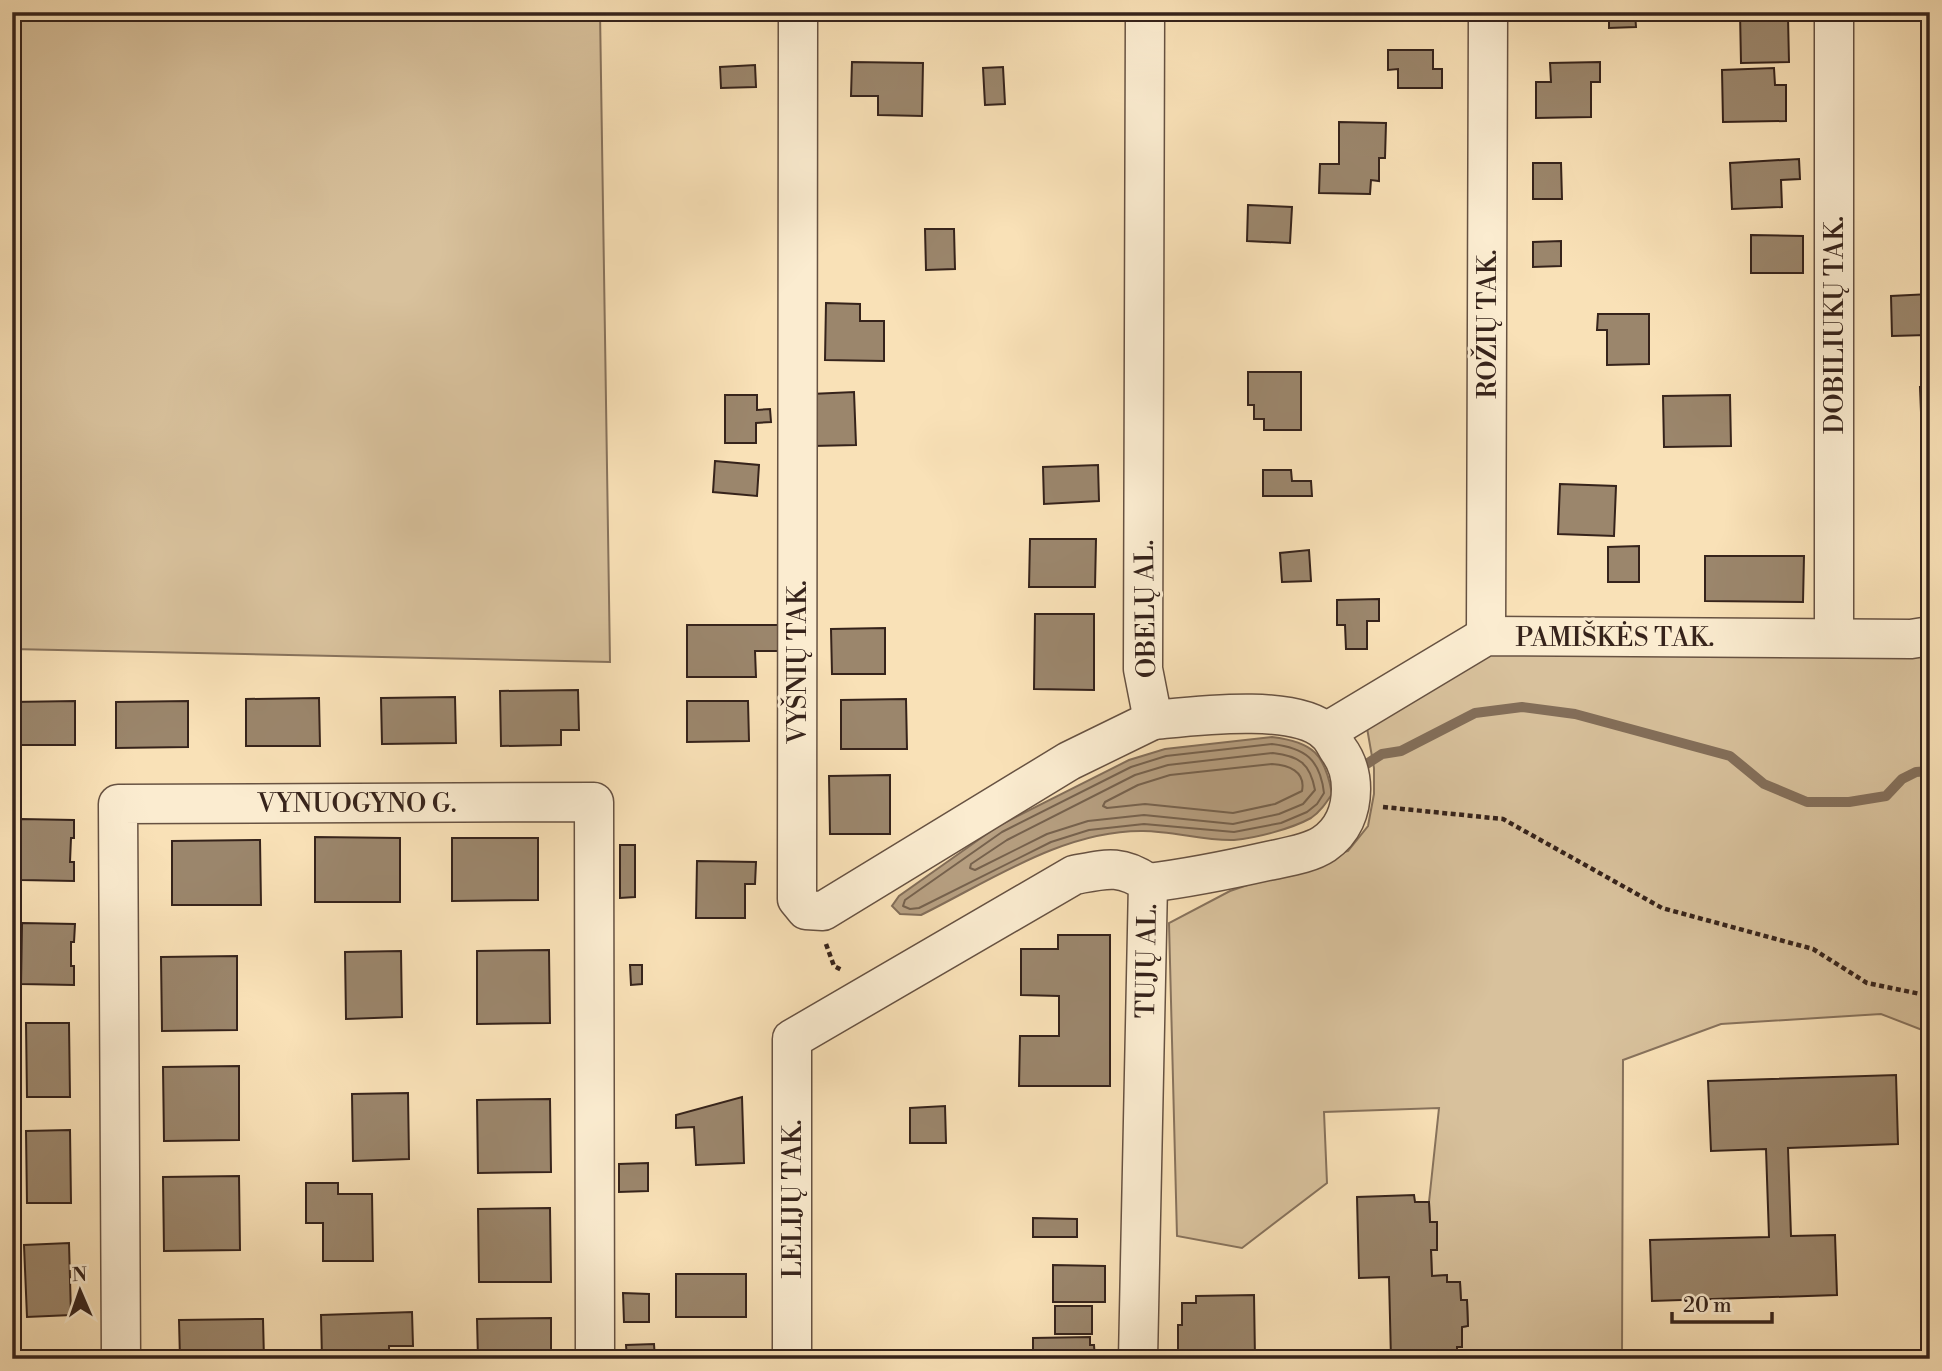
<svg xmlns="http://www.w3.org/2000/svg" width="1942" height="1371" viewBox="0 0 1942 1371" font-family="'Libre Bodoni',serif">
	<rect width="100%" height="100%" fill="#f9e1b7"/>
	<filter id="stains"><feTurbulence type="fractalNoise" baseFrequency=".00286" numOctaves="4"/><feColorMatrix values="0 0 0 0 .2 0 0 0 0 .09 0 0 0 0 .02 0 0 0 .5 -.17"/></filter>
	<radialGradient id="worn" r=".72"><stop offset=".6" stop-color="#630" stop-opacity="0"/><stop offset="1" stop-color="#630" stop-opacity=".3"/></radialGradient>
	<g fill="#d8c19c" stroke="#87725c" stroke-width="2">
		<polygon points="12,12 600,12 610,662 12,649"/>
		<polygon points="1930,649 1930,1033 1881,1014 1721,1024 1623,1060 1622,1359 1457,1359 1457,1347 1462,1347 1462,1327 1468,1326 1467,1300 1461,1300 1460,1282 1447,1282 1446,1275 1432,1276 1431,1250 1437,1249 1437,1222 1430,1222 1429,1202 1439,1108 1324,1112 1327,1183 1242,1248 1177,1236 1169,923 1230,891 1348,851 1368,826 1374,794 1374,768 1367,728 1498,651"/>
	</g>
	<path fill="#b7a082" stroke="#836e59" stroke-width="2" d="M1272,737C1313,742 1325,754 1332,794C1326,803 1320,812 1311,818C1291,829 1256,838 1234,840C1204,841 1173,831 1143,831C1064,830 990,881 921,915L900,914L892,906L899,896L998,826L1129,760L1165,749Z"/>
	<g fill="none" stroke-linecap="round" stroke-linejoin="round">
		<g stroke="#76624e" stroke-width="2">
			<path d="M1272,744C1305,748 1320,759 1324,793L1317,804L1307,812L1281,823L1234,832L1144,824L1089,830L1051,842L919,908L910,909L903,906L905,900L1002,832L1131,767L1166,756Z"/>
			<path d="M1273,753C1299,756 1310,763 1315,790L1303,804L1279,814L1233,824L1144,815L1088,821L1047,834L975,870L970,868L971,864L1007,840L1135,775L1168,765Z"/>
			<path d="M1272,764C1288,765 1306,771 1302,791L1275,804L1233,813L1145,804L1107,808L1103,806L1105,802L1138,785L1170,775Z"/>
		</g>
		<polyline stroke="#836e59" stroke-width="10" points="1362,767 1382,754 1401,751 1475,713 1522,707 1575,714 1730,756 1764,784 1807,802 1849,802 1886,796 1902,779 1916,772 1930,771"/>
	</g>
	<g fill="#9b866c" stroke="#36231b" stroke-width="2">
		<polygon points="1609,12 1635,12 1636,27 1609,28"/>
		<polygon points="1740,12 1778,12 1778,17 1788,17 1789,62 1741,63"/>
		<polygon points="1388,50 1433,50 1433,69 1442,69 1442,88 1398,88 1398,69 1388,70"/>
		<polygon points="852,62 923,63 922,116 878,115 878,96 851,96"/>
		<polygon points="1600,62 1600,82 1591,82 1591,117 1536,118 1536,82 1551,82 1550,63"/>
		<polygon points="755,65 756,87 721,88 720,67"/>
		<polygon points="1003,67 1005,104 985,105 983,68"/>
		<polygon points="1774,68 1775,85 1786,85 1786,121 1723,122 1722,70"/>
		<polygon points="1339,122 1386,123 1385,158 1379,158 1379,181 1371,180 1370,194 1319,193 1320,164 1339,164"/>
		<polygon points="1799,159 1800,179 1781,180 1782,207 1732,209 1730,163"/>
		<polygon points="1533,163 1561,163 1562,199 1533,199"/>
		<polygon points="1248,205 1292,207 1290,243 1247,241"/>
		<polygon points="925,229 954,229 955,269 926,270"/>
		<polygon points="1751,235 1803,236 1803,273 1751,273"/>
		<polygon points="1561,241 1561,266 1533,267 1533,242"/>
		<polygon points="1930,294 1930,357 1928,357 1927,335 1892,336 1891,296"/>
		<polygon points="826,303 860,304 860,321 884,321 884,361 825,360"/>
		<polygon points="1598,314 1649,314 1649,364 1607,365 1607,330 1597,330"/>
		<polygon points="1248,372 1301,372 1301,430 1264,430 1264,419 1254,419 1254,405 1248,405"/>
		<polygon points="1920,387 1930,387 1930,436 1922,437"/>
		<polygon points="854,392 856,445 813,446 811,394"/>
		<polygon points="725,395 757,395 757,410 770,409 771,422 756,423 756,443 725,443"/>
		<polygon points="1730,395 1731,446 1664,447 1663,396"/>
		<polygon points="715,461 759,465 757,496 713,492"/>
		<polygon points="1098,465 1099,501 1044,504 1043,467"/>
		<polygon points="1263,470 1291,470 1292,481 1311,481 1312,496 1263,496"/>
		<polygon points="1560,484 1616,486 1614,536 1558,534"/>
		<polygon points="1030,539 1096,539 1095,587 1029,587"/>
		<polygon points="1639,546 1639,582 1608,582 1608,547"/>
		<polygon points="1309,550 1311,581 1282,582 1280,553"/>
		<polygon points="1705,556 1804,556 1803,602 1705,601"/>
		<polygon points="1379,599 1379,621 1367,621 1367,649 1346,649 1345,625 1337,625 1337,600"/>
		<polygon points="1035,614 1094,614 1094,690 1034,689"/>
		<polygon points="687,625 780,625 780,651 755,651 756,677 687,677"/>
		<polygon points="885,628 885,674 832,674 831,629"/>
		<polygon points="578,690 579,730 561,730 561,745 501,746 500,691"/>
		<polygon points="455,697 456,743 382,744 381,698"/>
		<polygon points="319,698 320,746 246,746 246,699"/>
		<polygon points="906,699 907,749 841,749 841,700"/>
		<polygon points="75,701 75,745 12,745 12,702"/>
		<polygon points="188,701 188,747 116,748 116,702"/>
		<polygon points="687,701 748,701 749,741 687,742"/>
		<polygon points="890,775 890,834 830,834 829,776"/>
		<polygon points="21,819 74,820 74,838 71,838 70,862 74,862 74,881 21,880"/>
		<polygon points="315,837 400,838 400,902 315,902"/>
		<polygon points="452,838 538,838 538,900 452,901"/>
		<polygon points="260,840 261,905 172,905 172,841"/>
		<polygon points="620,845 635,845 635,897 620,898"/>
		<polygon points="697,861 756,862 755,884 745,884 745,918 696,918"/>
		<polygon points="22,923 75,924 74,942 71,942 71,966 74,966 74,985 21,984"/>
		<polygon points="1058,935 1110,935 1110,1086 1019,1086 1020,1036 1059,1036 1059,996 1021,995 1021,949 1058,949"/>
		<polygon points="549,950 550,1023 477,1024 477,951"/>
		<polygon points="401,951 402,1017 346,1019 345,952"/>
		<polygon points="237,956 237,1030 162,1031 161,957"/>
		<polygon points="630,965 642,965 642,984 631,985"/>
		<polygon points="26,1023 69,1023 70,1097 27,1097"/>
		<polygon points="239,1066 239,1140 164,1141 163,1067"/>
		<polygon points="1896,1075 1898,1144 1788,1148 1791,1236 1835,1235 1837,1295 1652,1301 1650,1240 1769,1237 1766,1149 1711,1151 1708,1081"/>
		<polygon points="408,1093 409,1159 353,1161 352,1094"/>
		<polygon points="742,1097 744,1163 696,1165 694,1127 676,1128 676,1115"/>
		<polygon points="550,1099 551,1172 478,1173 477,1100"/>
		<polygon points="945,1106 946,1143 910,1143 910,1108"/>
		<polygon points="70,1130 71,1203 27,1203 26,1131"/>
		<polygon points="648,1163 648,1191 619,1192 619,1164"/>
		<polygon points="239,1176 240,1250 164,1251 163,1177"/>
		<polygon points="306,1183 338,1183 338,1194 372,1194 373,1261 323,1261 323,1223 306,1223"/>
		<polygon points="1414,1195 1415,1202 1429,1202 1430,1222 1437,1222 1437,1250 1431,1250 1432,1276 1447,1275 1447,1282 1460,1282 1461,1300 1467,1300 1468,1326 1462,1327 1462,1347 1457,1347 1457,1359 1391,1359 1389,1277 1359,1278 1357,1197"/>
		<polygon points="550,1208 551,1282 479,1282 478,1209"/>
		<polygon points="1033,1218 1077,1219 1077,1237 1033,1237"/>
		<polygon points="69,1243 71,1315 27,1317 24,1245"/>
		<polygon points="1053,1265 1105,1266 1105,1302 1053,1302"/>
		<rect x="676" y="1274" width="70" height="43"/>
		<polygon points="623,1293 649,1294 649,1322 624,1322"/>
		<polygon points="1254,1295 1255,1359 1183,1359 1183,1351 1178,1351 1178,1325 1182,1325 1182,1303 1196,1303 1196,1296"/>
		<rect x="1055" y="1306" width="37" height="28"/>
		<polygon points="412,1312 413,1346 389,1346 389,1359 322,1359 321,1315"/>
		<polygon points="551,1318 551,1359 478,1359 477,1319"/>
		<polygon points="263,1319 264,1359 180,1359 179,1320"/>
		<polygon points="1090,1337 1090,1345 1094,1345 1095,1359 1033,1359 1033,1338"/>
		<polygon points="654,1344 655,1359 627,1359 626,1345"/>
	</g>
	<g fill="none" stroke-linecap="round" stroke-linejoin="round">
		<g stroke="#675242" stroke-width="41">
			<g id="minor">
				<polyline points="798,12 797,899 806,910 823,911 1069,761 1153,720"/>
				<path d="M1145,12L1143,669L1153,720C1195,716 1294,703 1326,732C1331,736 1335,744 1338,749C1347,761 1351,774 1351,789C1351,811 1343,831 1324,844C1309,854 1286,857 1268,861C1228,870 1188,878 1148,883"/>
				<polyline points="1486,636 1488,12"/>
				<polyline points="1834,638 1834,12"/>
				<polyline points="1326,732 1486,636 1911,639 1930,636"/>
				<polyline points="121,1359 118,804 594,802 595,1359"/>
				<path d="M792,1359V1039L1074,875C1106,869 1120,864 1148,883L1138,1359"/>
			</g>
		</g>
		<g stroke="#36231b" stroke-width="4.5" stroke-dasharray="5 3.5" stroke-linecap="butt">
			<polyline points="1383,807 1503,819 1662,908 1813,949 1867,983 1930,996"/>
			<polyline points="826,944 834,966 842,970"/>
		</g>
		<use href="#minor" stroke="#fbecd0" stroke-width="38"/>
	</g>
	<g text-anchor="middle" stroke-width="6" stroke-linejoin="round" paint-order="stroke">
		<g font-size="26" fill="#36231b" stroke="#fbecd0">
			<text transform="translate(1487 324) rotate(-90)" y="9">ROŽIŲ TAK.</text>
			<text transform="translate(1834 325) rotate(-90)" y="9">DOBILIUKŲ TAK.</text>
			<text transform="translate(1145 609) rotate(-91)" y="9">OBELŲ AL.</text>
			<text x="1615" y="646">PAMIŠKĖS TAK.</text>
			<text transform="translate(797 662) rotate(-90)" y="9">VYŠNIŲ TAK.</text>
			<text x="357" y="812">VYNUOGYNO G.</text>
			<text transform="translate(1146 961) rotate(-89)" y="9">TUJŲ AL.</text>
			<text transform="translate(792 1199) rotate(-90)" y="9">LELIJŲ TAK.</text>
		</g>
	</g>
	<rect width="1942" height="1371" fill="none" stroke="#f9e1b7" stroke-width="42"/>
	<rect x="14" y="14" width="1914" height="1343" fill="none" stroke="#36231b" stroke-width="3.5"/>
	<rect x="21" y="21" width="1900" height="1329" fill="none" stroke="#36231b" stroke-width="2"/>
	<g transform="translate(80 1291) rotate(358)" stroke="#fbecd0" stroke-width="5" paint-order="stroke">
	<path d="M0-5L12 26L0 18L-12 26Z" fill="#36231b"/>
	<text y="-10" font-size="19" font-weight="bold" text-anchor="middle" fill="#36231b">N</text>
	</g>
	<path d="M1672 1312v10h100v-10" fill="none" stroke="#36231b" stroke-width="3.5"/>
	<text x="1683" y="1312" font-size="21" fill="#36231b" stroke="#fbecd0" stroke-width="5" paint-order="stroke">20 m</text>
	<rect width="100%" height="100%" filter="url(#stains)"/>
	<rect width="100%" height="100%" fill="url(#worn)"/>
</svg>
